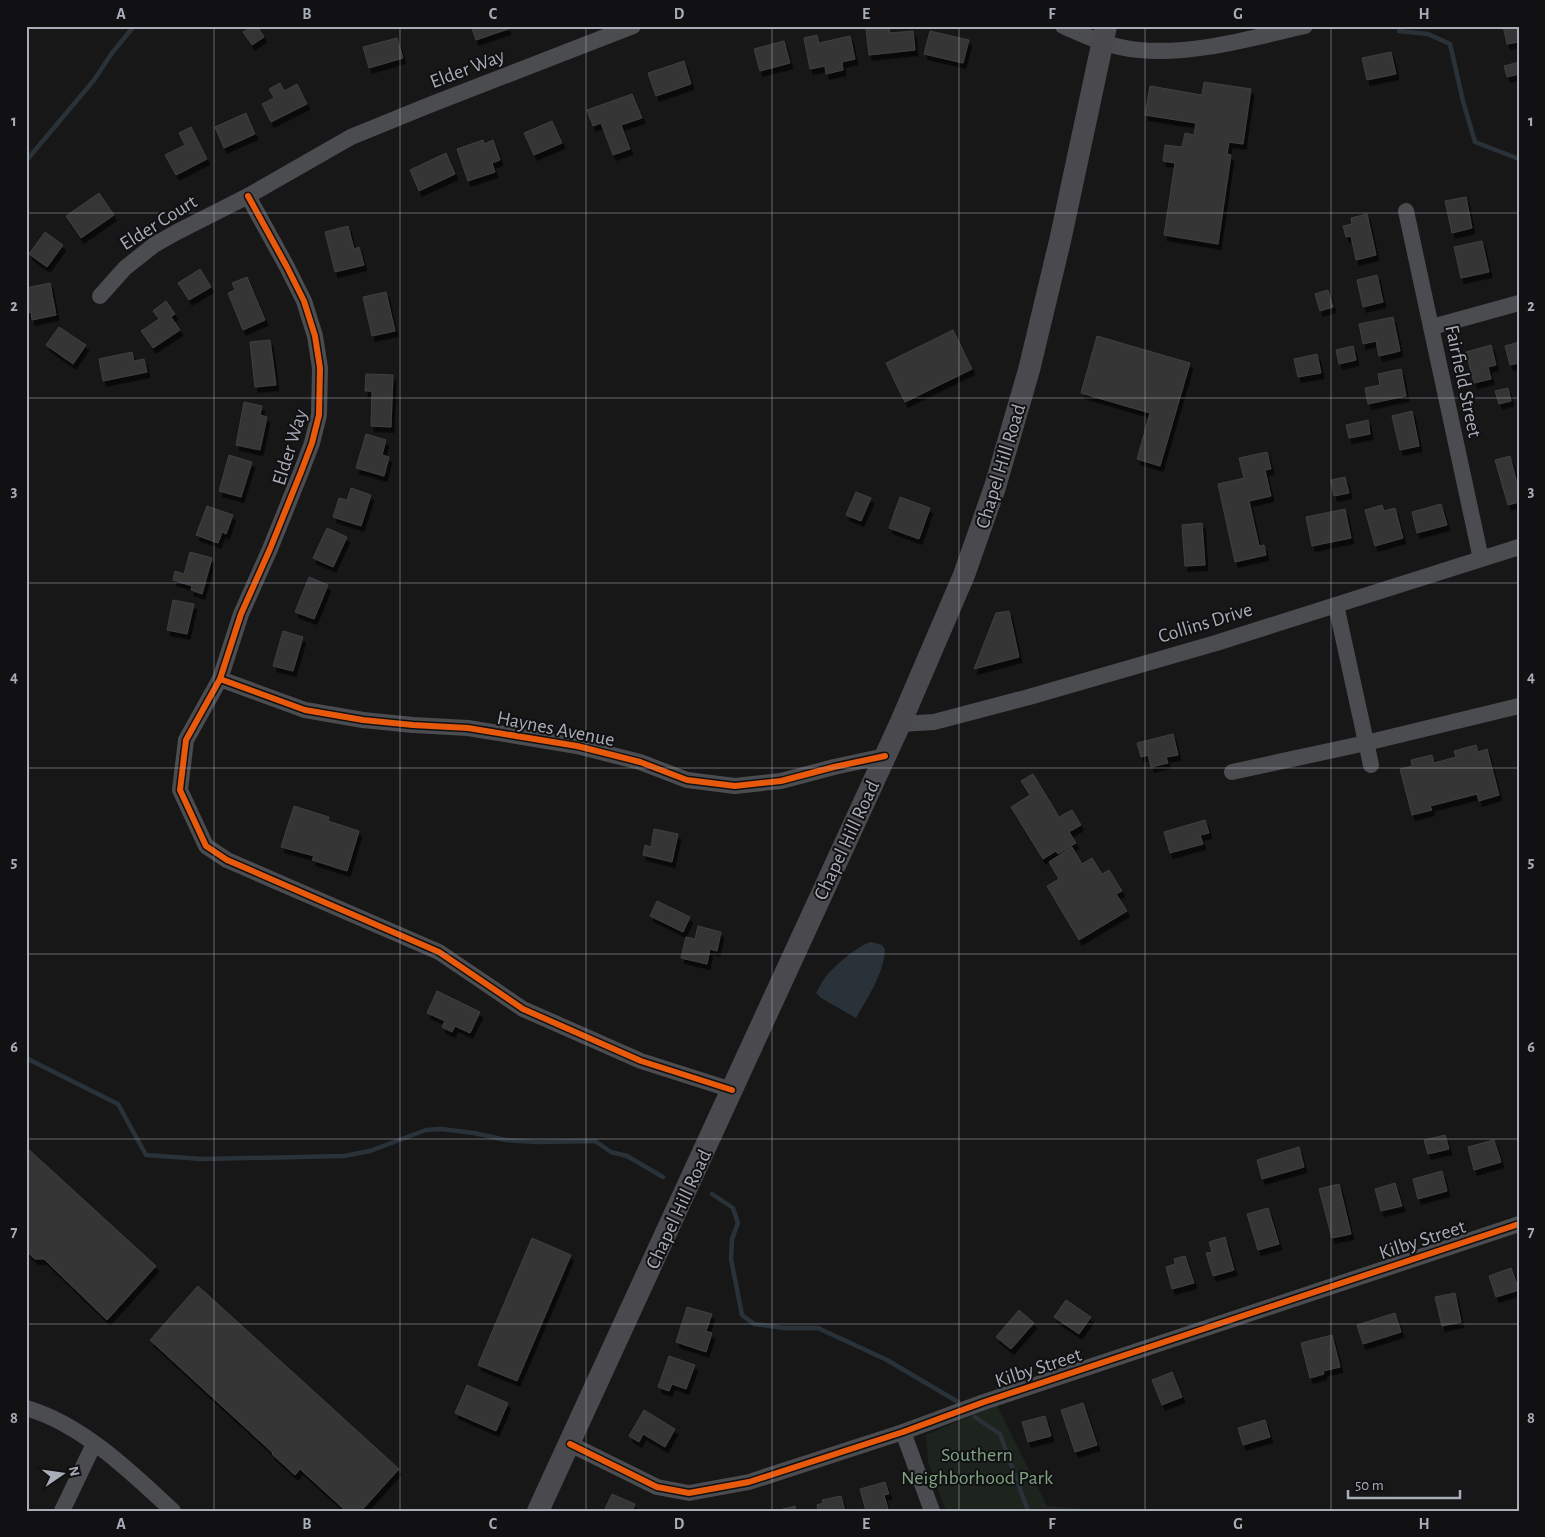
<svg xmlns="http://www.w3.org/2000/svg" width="1545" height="1537" viewBox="0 0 1545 1537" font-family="'Alegreya Sans',sans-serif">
	<defs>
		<filter id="shadow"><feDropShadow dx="3" dy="5.5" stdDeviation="0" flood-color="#0009"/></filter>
	</defs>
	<rect width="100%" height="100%" fill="#171717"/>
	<polygon fill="#1d241e" points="997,1405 1047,1506 1097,1510 1169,1511 946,1511 928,1462 926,1435"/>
	<path fill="#2a3239" d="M871,942L882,945L885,949C884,973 868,997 856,1018L821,998L816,993C819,989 821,983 824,979C832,968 858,945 871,942Z"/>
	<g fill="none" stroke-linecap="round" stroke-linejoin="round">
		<g stroke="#2a3239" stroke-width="4.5">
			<polyline points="1399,31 1428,34 1450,44 1463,101 1475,142 1519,159"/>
			<polyline points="26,161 94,80 112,53 134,26"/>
			<polyline points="26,1058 118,1104 146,1155 202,1159 344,1156 370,1151 426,1130 441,1129 474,1133 506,1140 537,1142 595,1141 611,1152 627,1156 663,1177"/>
			<polyline points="712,1194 733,1208 738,1223 732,1239 731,1259 742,1315 754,1324 784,1328 818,1328 887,1360 958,1402"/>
			<polyline points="975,1417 1000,1434 1028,1511"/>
		</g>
	</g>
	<g fill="#353536" stroke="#3f4043" filter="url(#shadow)">
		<polygon points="253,26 257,26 264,37 252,45 243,32"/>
		<polygon points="471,26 507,26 508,29 476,40"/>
		<polygon points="889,26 890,33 913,31 915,50 869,55 866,29"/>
		<polygon points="1503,26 1519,26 1519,42 1507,44"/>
		<polygon points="930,31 969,40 963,63 924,54"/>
		<polygon points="817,35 819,43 850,36 855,59 842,62 843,70 826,74 825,66 810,69 804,38"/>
		<polygon points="397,38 403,58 369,68 363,47"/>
		<polygon points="784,41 790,63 760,71 754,49"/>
		<polygon points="1391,52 1396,74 1367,80 1362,58"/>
		<polygon points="684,61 691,84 656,96 648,73"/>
		<polygon points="1519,62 1519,74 1507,77 1504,66"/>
		<polygon points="1204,82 1251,89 1243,144 1229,142 1227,154 1231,155 1218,244 1164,235 1175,163 1163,161 1165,145 1182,147 1185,133 1194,135 1196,123 1145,115 1150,86 1202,95"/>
		<polygon points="280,83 284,91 297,84 307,104 271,122 262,104 274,98 269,89"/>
		<polygon points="632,94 642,118 621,125 630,149 613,155 601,123 593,126 587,110"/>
		<polygon points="246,113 255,134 224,148 215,127"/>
		<polygon points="552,121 562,143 534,155 524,133"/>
		<polygon points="191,127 207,159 176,175 165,155 185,145 179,133"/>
		<polygon points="483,140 484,144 493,140 500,160 492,163 495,172 468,181 457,149"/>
		<polygon points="446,153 455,174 419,191 410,170"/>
		<polygon points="99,193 114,215 81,238 66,216"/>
		<polygon points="1466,197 1472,228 1452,233 1445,201"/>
		<polygon points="1367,214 1376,255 1356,260 1351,236 1346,237 1343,226 1352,224 1351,218"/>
		<polygon points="348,226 354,249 359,247 364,265 335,272 325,232"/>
		<polygon points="45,232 63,245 47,267 29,254"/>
		<polygon points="1482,241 1489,272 1461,278 1454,247"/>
		<polygon points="200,269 211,287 189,300 178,283"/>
		<polygon points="1377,275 1383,302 1363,307 1357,280"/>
		<polygon points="247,277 265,320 243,330 228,293 235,290 232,283"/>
		<polygon points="50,283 56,315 32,320 31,312 26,313 26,288"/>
		<polygon points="1328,290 1333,307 1320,311 1315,294"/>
		<polygon points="386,292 395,331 372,336 363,297"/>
		<polygon points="166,301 175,314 171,317 180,330 153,348 141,331 159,319 153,311"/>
		<polygon points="1393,317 1400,351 1379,356 1376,341 1363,344 1359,324"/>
		<polygon points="59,327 86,345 73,364 46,345"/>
		<polygon points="953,330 972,369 905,402 886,363"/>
		<polygon points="1097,336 1190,363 1160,466 1137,459 1150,413 1081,393"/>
		<polygon points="270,340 276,385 255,387 250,342"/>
		<polygon points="1519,342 1519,363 1510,365 1505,346"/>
		<polygon points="1491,345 1496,365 1488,367 1491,379 1474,383 1466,352"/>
		<polygon points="1353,346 1356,360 1339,364 1336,350"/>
		<polygon points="132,352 134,361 144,359 147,372 103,381 99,359"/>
		<polygon points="1317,354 1321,373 1298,377 1294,359"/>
		<polygon points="1401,369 1406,396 1368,404 1365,388 1380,385 1378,374"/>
		<polygon points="366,374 393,375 391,427 371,426 372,391 365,391"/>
		<polygon points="1508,388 1511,401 1499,404 1495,391"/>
		<polygon points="244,402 262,406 260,415 267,417 260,450 236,445"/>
		<polygon points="1412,411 1419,446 1400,450 1392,416"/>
		<polygon points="1368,420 1370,434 1349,438 1346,425"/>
		<polygon points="366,434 386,440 382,455 389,457 384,476 356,468"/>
		<polygon points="1267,452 1271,469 1265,470 1271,496 1249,501 1259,546 1264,545 1266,555 1235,562 1218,484 1244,478 1239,458"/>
		<polygon points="229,455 252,462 241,497 219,491"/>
		<polygon points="1510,456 1516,480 1519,480 1519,502 1508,505 1495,460"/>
		<polygon points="1345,477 1349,493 1334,496 1331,480"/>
		<polygon points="351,488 371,495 361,526 333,517 339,498 347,500"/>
		<polygon points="856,492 871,498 861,521 846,515"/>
		<polygon points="900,497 930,508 919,539 889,528"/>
		<polygon points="1441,504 1447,525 1417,533 1412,512"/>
		<polygon points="1382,505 1384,511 1395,508 1403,538 1375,546 1365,510"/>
		<polygon points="207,506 233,515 226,534 222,532 218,543 196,535"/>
		<polygon points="1345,509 1351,538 1312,546 1306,517"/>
		<polygon points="1202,523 1205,565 1185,566 1182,525"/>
		<polygon points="327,528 347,537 333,567 313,558"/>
		<polygon points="190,552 212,558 202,594 191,590 192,586 173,580 175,571 184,574"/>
		<polygon points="309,577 328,585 314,619 295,612"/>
		<polygon points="173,600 194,604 187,634 167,630"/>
		<polygon points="1009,611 1019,657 974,669 996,613"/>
		<polygon points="283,631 303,637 293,671 273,666"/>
		<polygon points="1173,734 1178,755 1166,757 1168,763 1151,767 1148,755 1141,757 1137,743"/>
		<polygon points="1476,745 1478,752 1487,749 1499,795 1479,801 1477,794 1430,806 1432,810 1412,815 1400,769 1412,766 1411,760 1432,755 1434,763 1456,757 1454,751"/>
		<polygon points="1033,774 1059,817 1072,810 1081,825 1069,832 1076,843 1058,854 1056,851 1043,859 1011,807 1030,795 1021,781"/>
		<polygon points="294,806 329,817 328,821 359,831 347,871 312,860 314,856 281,847"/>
		<polygon points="1205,820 1209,833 1200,835 1203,844 1170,853 1164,832"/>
		<polygon points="654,829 678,834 672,862 643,855 645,845 651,847"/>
		<polygon points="1072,847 1082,864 1092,858 1102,874 1109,870 1122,891 1116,894 1127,911 1079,940 1047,886 1059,879 1049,862"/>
		<polygon points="657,901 690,917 683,932 650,916"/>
		<polygon points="698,926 721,932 717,951 710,949 707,964 681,958 686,937 695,939"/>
		<polygon points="437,991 480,1012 470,1033 455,1026 452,1032 442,1027 445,1021 427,1013"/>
		<polygon points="1445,1135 1449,1149 1428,1154 1424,1140"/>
		<polygon points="1494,1140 1501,1162 1474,1170 1468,1147"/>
		<polygon points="26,1147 156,1266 107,1320 44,1259 35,1259 26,1251"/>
		<polygon points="1299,1147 1304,1167 1262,1179 1257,1160"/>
		<polygon points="1442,1171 1447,1191 1418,1199 1413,1179"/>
		<polygon points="1395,1183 1402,1206 1381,1211 1375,1189"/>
		<polygon points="1339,1184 1351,1234 1332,1238 1319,1189"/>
		<polygon points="1268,1208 1279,1244 1258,1250 1247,1214"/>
		<polygon points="1225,1237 1234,1270 1213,1276 1206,1253 1212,1252 1209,1242"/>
		<polygon points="532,1238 571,1255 517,1381 478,1365"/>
		<polygon points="1185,1256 1194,1283 1172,1289 1166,1267 1175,1264 1174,1259"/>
		<polygon points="1511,1268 1519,1290 1496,1297 1489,1276"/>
		<polygon points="198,1286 399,1469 361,1511 346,1511 300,1469 295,1475 272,1454 273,1453 150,1340"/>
		<polygon points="1455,1293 1461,1322 1442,1326 1435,1297"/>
		<polygon points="1066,1300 1091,1317 1079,1334 1054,1317"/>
		<polygon points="687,1307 712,1314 706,1331 712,1333 706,1352 676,1342"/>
		<polygon points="1019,1310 1034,1323 1011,1349 996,1337"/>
		<polygon points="1395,1313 1401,1332 1363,1344 1357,1325"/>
		<polygon points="1332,1335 1340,1367 1323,1371 1324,1374 1310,1378 1301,1343"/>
		<polygon points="669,1356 695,1365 686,1389 672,1384 669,1391 658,1387"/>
		<polygon points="1172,1372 1182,1397 1162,1405 1152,1380"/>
		<polygon points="467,1385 508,1403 496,1431 455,1413"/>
		<polygon points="1083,1403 1097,1445 1075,1452 1061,1410"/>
		<polygon points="644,1410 675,1429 665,1447 643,1434 639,1442 629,1436"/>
		<polygon points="1045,1416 1051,1436 1028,1442 1022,1422"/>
		<polygon points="1265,1420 1270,1437 1243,1445 1238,1428"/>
		<polygon points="885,1482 889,1494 884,1495 888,1509 881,1511 866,1511 860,1489"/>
		<polygon points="612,1494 635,1504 632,1511 604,1511"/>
		<polygon points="841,1496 845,1511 818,1511 817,1505 823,1503 822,1500"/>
		<polygon points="795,1506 796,1511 775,1511"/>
	</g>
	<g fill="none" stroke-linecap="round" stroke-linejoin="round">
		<g stroke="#4b4c50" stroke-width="16">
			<path d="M1063,26C1088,37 1112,48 1139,50C1195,55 1251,38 1305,26"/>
			<polyline points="248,196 287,267 304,301 315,336 320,368 319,415 312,443 301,472 270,549 241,614 220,679 186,740 180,790 206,846 227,860 439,952 523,1009 641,1061 732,1090"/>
			<polyline points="1406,211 1481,559"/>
			<polyline points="100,296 125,268 154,245 177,232 248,196 351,137 427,106 633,26"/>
			<polyline points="1432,327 1519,303"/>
			<polyline points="1336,605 1371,765"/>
			<polyline points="220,679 305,710 363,720 413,725 468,728 577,746 640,762 687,780 735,786 781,781 834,767 885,756"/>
			<polyline points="900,724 934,722 1029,697 1216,643 1519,547"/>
			<polyline points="1232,772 1366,743 1519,706"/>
			<path d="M26,1408C82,1424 131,1472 173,1511"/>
			<polyline points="903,1432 932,1511"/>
			<polyline points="570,1444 657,1487 689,1493 749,1482 903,1432 984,1402 1519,1224"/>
			<polyline points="62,1511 94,1444"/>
		</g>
		<polyline stroke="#4a4a4e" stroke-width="22" points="538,1511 900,724 964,575 995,487 1029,370 1060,241 1106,26"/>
		<g stroke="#111113" stroke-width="9">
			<g id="cycleway">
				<polyline points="248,196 287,267 304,301 315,336 320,368 319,415 312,443 301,472 270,549 241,614 220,679 186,740 180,790 206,846 227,860 439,952 523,1009 641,1061 732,1090"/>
				<polyline points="220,679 305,710 363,720 413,725 468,728 577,746 640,762 687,780 735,786 781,781 834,767 885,756"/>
				<polyline points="570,1444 657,1487 689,1493 749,1482 903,1432 984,1402 1519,1224"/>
			</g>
		</g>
		<use href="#cycleway" stroke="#e8590c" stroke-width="6"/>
	</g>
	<path fill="none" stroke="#a8adb8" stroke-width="1" stroke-opacity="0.55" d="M214,26V1511M400,26V1511M586,26V1511M772,26V1511M959,26V1511M1145,26V1511M1331,26V1511M26,213H1519M26,398H1519M26,583H1519M26,768H1519M26,954H1519M26,1139H1519M26,1324H1519"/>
	<g text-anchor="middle" stroke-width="4" stroke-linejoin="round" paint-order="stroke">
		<g font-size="20" fill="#a8adb8" stroke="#111113">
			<text transform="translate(467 68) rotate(-21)" y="7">Elder Way</text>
			<text transform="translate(158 222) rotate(-32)" y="7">Elder Court</text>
			<text transform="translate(1464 381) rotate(78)" y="7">Fairfield Street</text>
			<text transform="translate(289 447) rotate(-73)" y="7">Elder Way</text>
			<text transform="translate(1000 466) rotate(-73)" y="7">Chapel Hill Road</text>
			<text transform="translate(1205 622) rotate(-17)" y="7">Collins Drive</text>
			<text transform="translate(556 728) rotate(11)" y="7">Haynes Avenue</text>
			<text transform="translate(846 840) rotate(-65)" y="7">Chapel Hill Road</text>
			<text transform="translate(678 1209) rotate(-65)" y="7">Chapel Hill Road</text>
			<text transform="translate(1422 1239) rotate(-18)" y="7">Kilby Street</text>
			<text transform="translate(1038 1367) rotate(-18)" y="7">Kilby Street</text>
		</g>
		<g font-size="20" fill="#7fa381" stroke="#111113">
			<text x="977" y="1461">Southern<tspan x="977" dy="23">Neighborhood Park</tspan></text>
		</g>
	</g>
	<rect width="1545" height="1537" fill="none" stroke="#111113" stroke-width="55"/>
	<g transform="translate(62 1474) rotate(77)" stroke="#111113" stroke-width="4" paint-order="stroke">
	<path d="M0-4L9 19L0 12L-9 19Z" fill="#a8adb8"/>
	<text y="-8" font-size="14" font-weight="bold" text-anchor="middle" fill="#a8adb8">N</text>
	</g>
	<path d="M1348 1490v8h112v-8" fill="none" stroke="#a8adb8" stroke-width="2.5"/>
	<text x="1355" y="1490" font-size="15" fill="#a8adb8" stroke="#111113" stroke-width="4" paint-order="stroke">50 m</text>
	<rect x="28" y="28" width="1490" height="1482" fill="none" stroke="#a8adb8" stroke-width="2"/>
	<g font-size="16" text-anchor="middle" font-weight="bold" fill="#a8adb8">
		<text x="121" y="19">A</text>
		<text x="307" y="19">B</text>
		<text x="493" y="19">C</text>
		<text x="679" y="19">D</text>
		<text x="866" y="19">E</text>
		<text x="1052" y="19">F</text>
		<text x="1238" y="19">G</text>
		<text x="1424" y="19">H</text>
		<text x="14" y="126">1</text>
		<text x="1531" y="126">1</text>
		<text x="14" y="311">2</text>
		<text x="1531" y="311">2</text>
		<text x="14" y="496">3</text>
		<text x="1531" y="496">3</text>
		<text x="14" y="682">4</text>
		<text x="1531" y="682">4</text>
		<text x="14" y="867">5</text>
		<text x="1531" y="867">5</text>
		<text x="14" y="1052">6</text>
		<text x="1531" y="1052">6</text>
		<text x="14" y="1237">7</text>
		<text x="1531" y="1237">7</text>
		<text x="14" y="1423">8</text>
		<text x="1531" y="1423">8</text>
		<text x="121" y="1529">A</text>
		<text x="307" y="1529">B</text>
		<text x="493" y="1529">C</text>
		<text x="679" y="1529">D</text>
		<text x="866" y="1529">E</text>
		<text x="1052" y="1529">F</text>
		<text x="1238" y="1529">G</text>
		<text x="1424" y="1529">H</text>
	</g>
</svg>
